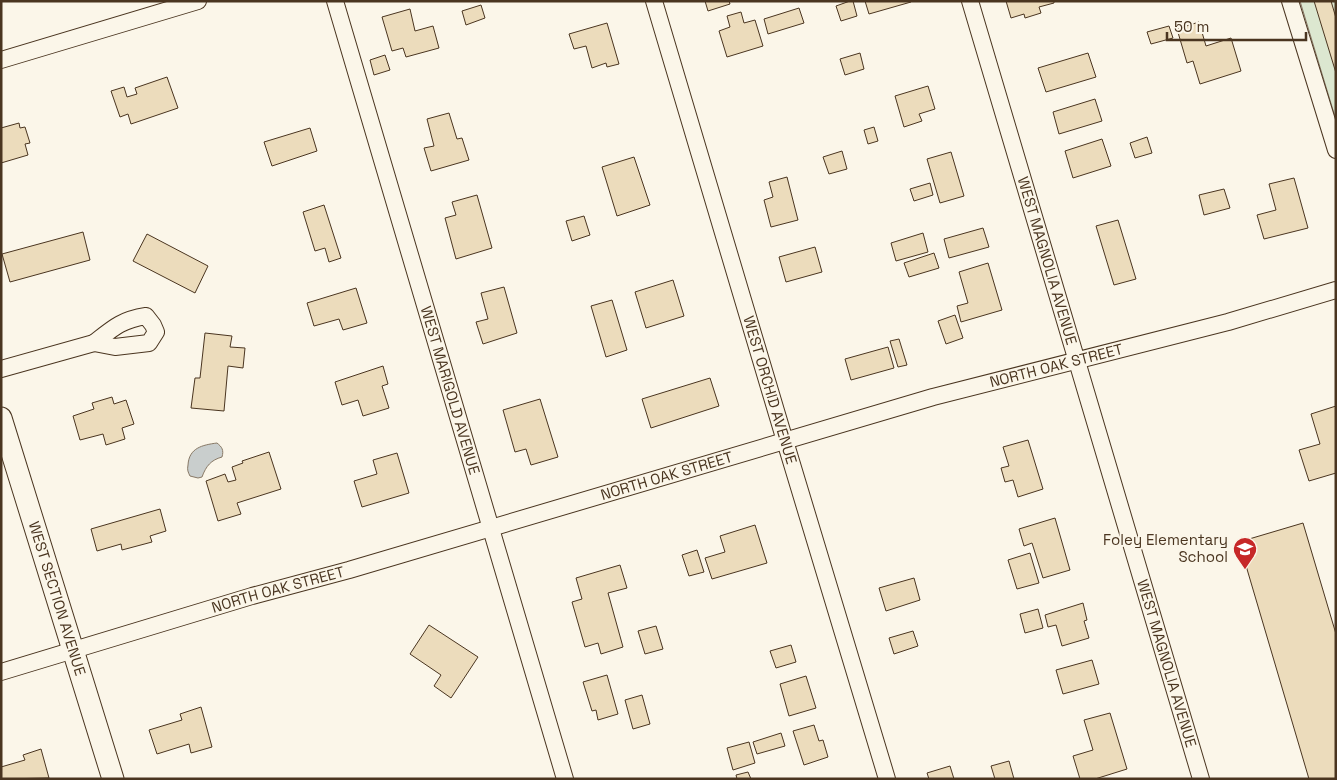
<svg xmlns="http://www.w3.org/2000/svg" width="1337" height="780" viewBox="0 0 1337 780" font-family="'Space Grotesk',sans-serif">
	<rect width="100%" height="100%" fill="#fbf6e9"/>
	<polygon fill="#dce7d0" stroke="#887966" points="1300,1 1336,1 1336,120"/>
	<path fill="#c9cecd" stroke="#887966" d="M217,443C222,447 224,450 222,457C211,460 206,466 202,477L198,478L190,476C188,472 187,470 188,465C189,448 202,445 217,443Z"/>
	<g fill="#ecdcbc" stroke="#4a3520">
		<polygon points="705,1 729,1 730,4 708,11"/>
		<polygon points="850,1 853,1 857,16 841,21 836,6"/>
		<polygon points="865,1 911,1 911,2 869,14"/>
		<polygon points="1006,1 1054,1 1054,3 1039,7 1041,13 1025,18 1024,14 1011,18"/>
		<polygon points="1314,1 1331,1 1336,18 1336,73"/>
		<polygon points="481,5 485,18 466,25 462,11"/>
		<polygon points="799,8 804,23 768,34 764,19"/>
		<polygon points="410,9 415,31 433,26 439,48 406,57 403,48 392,51 382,17"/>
		<polygon points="741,12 744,23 755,20 763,46 727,57 719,31 730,27 727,16"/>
		<polygon points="1199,22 1206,46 1231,38 1241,71 1200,84 1193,61 1187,63 1177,29"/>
		<polygon points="607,23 619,64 607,67 606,63 592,68 586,46 574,49 569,34"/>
		<polygon points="1169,26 1173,38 1151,44 1147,32"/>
		<polygon points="860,53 864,69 845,75 840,59"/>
		<polygon points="1088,53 1096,77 1046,92 1038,68"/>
		<polygon points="385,55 390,70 374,75 370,60"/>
		<polygon points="167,77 178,108 131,124 128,114 120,117 111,91 124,87 127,97 137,94 135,88"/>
		<polygon points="928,86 935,109 919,114 922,121 904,127 895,96"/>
		<polygon points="1095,99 1102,121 1059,134 1053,112"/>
		<polygon points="449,113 457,139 462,138 469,160 431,171 424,148 434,146 427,119"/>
		<polygon points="19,123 20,128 25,127 30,143 25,144 28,155 1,163 1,128"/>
		<polygon points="874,127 878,141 868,144 864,130"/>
		<polygon points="310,128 317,151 272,166 264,142"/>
		<polygon points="1147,137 1152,153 1135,158 1130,143"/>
		<polygon points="1102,139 1111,166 1073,178 1065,151"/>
		<polygon points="842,151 847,169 829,174 823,157"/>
		<polygon points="951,152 964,196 940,203 927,159"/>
		<polygon points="634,157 650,205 617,216 602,167"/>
		<polygon points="787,177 798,220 771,227 764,200 773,197 769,182"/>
		<polygon points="1294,178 1308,228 1264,239 1257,215 1276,210 1269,184"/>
		<polygon points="930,183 933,195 914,201 910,189"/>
		<polygon points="1224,189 1230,208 1204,215 1199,195"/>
		<polygon points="477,195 492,248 456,259 445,218 456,215 452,202"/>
		<polygon points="324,205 341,258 329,262 325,248 315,251 303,212"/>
		<polygon points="584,216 590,235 572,241 566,221"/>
		<polygon points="1118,220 1136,279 1114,285 1096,226"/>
		<polygon points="983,228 989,247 949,258 944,239"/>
		<polygon points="83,232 90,260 10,282 2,254"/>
		<polygon points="923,233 928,252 896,261 891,243"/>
		<polygon points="147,234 208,266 195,293 133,261"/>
		<polygon points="815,247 822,272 786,282 779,257"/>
		<polygon points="934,253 939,268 909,277 904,263"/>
		<polygon points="988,263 1002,310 961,322 957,306 968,303 959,272"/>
		<polygon points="673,280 684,316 646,328 635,292"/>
		<polygon points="504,287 517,333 483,344 476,322 488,319 481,293"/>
		<polygon points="356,288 367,323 343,330 339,319 314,326 307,303"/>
		<polygon points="612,300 627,350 606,357 591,306"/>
		<polygon points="955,315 963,338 946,344 938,321"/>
		<polygon points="205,333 232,336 230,347 245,348 243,368 228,366 224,411 191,408 195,378 200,378"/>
		<polygon points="899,339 907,365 898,367 890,341"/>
		<polygon points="888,347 894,368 851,380 845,359"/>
		<polygon points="383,366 388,384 382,386 389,408 363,416 358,400 342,405 335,382"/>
		<polygon points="710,378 719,406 651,428 642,399"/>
		<polygon points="112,397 114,404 126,400 134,424 122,428 125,439 106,445 103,434 80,440 73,416 94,409 92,403"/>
		<polygon points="540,399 558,457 531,465 526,449 515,452 503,410"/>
		<polygon points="1336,406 1336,473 1309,481 1299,450 1320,444 1311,414"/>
		<polygon points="1028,440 1043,489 1018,497 1013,480 1005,482 1001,468 1009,466 1003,447"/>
		<polygon points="269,452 281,489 237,503 241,514 218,521 206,481 225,474 228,482 236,480 232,467 243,463 242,461"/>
		<polygon points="397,453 409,493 362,507 354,481 377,474 373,460"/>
		<polygon points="160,509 166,531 150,536 152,542 122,550 121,544 97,551 91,529"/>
		<polygon points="1055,518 1070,570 1043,578 1032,543 1024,546 1019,529"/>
		<polygon points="1303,523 1336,634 1336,779 1309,779 1239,542"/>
		<polygon points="755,525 767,563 712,579 705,558 725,552 720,536"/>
		<polygon points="697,550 704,572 689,576 682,555"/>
		<polygon points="1030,553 1039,583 1017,589 1008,560"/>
		<polygon points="620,565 627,588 608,593 623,647 601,654 598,643 585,647 572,602 582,599 576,578"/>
		<polygon points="914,578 920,600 886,611 879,588"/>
		<polygon points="1083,603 1087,620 1084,621 1089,638 1062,646 1056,625 1048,627 1045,615"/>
		<polygon points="1038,609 1043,628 1025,633 1020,614"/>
		<polygon points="429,625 478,657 451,698 434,686 441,675 410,654"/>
		<polygon points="656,626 663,649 645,654 638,631"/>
		<polygon points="913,631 918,646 894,654 889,638"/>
		<polygon points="791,645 796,662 776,668 770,651"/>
		<polygon points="1092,660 1099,684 1063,694 1056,670"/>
		<polygon points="607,675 618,714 598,720 596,710 592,711 583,682"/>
		<polygon points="806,676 816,708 789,716 780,684"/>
		<polygon points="642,695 650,724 633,729 625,700"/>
		<polygon points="201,707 212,747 191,753 189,744 157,754 149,730 182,720 180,714"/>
		<polygon points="1110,713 1127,769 1095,779 1080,779 1073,756 1093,750 1084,720"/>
		<polygon points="814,725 819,741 823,740 828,757 804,765 793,731"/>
		<polygon points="781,733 785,746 757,754 753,742"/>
		<polygon points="749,742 755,763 733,770 727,748"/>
		<polygon points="41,749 49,778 1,779 1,767 25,760 23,755"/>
		<polygon points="1009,761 1014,779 995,779 991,766"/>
		<polygon points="950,766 954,779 929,779 927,773"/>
		<polygon points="748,772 751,779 737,779 736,775"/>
	</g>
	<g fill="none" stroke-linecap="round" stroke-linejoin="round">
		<g stroke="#4a3520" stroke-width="18">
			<g id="minor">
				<path id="s1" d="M335,1L565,779"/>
				<path id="s2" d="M654,1L785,441L887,779"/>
				<path id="s3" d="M970,1L1201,779"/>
				<polyline points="1290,1 1336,150"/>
				<polyline points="1,60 198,1"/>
				<path d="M146,316L153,325L156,332L149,343L115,347L94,343C113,328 121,320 146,316Z"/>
				<polyline points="1,369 94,343"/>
				<path id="s4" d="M1,672L252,596L349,570L933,397L1228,322L1336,290"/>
			</g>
		</g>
		<g stroke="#4a3520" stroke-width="23">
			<g id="tertiary">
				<path id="s5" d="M1,418L113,779"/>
			</g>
		</g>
		<use href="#minor" stroke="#fbf6e9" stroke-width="16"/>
		<use href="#tertiary" stroke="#fbf6e9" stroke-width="21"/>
	</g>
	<defs>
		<g id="school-pin" transform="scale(1.25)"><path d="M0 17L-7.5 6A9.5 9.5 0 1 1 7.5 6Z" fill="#c62828" stroke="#fbf6e9"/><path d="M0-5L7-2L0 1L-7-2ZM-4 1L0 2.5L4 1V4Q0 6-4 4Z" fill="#fff"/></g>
	</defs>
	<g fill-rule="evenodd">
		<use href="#school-pin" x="1245" y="549"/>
	</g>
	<g text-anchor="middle" stroke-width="4" stroke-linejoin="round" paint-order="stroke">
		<g font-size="15" fill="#4a3520" stroke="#fbf6e9">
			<text dy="5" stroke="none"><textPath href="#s3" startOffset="271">WEST MAGNOLIA AVENUE</textPath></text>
			<text dy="5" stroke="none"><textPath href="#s4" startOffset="1099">NORTH OAK STREET</textPath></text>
			<text dy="5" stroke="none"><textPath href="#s1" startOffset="406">WEST MARIGOLD AVENUE</textPath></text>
			<text dy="5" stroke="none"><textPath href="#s2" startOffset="406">WEST ORCHID AVENUE</textPath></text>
			<text dy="5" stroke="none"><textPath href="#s4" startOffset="694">NORTH OAK STREET</textPath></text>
			<text dy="5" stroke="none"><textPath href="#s4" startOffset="289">NORTH OAK STREET</textPath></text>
			<text dy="5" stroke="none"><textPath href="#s5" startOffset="189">WEST SECTION AVENUE</textPath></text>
			<text dy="5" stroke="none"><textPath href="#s3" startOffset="691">WEST MAGNOLIA AVENUE</textPath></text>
		</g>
		<g font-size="15" fill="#4a3520" stroke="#fbf6e9" text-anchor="end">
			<text x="1228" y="545">Foley Elementary<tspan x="1228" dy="17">School</tspan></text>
		</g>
	</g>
	<rect width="1337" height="780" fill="none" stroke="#4a3520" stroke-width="5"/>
	<path d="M1167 32v8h139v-8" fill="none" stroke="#4a3520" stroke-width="2.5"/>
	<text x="1174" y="32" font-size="15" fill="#4a3520" stroke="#fbf6e9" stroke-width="4" paint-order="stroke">50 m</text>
</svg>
